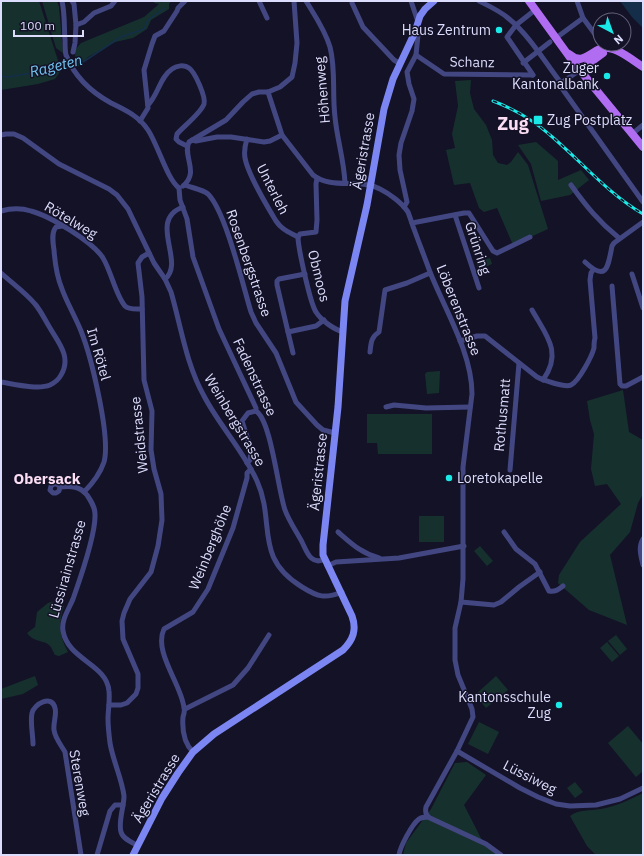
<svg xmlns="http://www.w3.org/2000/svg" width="644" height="856" viewBox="0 0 644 856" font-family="'IBM Plex Sans',sans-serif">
	<rect width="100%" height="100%" fill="#141227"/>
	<g fill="#16312d">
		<polygon points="1,1 39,1 61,70 55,79 38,84 1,90"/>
		<polygon points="42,1 57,1 59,7 63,53 56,48"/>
		<polygon points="154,1 161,1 161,3 163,1 171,1 169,4 169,9 151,20 147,29 133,38 115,42 88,57 78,67 74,51 81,43 144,17 159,4 154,3"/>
		<polygon points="471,80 470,93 474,109 486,125 492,140 493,155 498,163 507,165 511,162 518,152 528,165 548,229 513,245 497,208 484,212 479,208 470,183 454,185 446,150 455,148 452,134 458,106 455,81"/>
		<polygon points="536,142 558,161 558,180 581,170 589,180 570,195 541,201 531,164 518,145"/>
		<polygon points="490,258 492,264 478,270 476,261"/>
		<polygon points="440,371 439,393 427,394 425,374 427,372"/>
		<polygon points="623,390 629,432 643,440 643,494 638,503 630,532 610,555 627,625 589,610 558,583 559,575 580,542 621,504 607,484 595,486 591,469 594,434 590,420 587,401"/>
		<polygon points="367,414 432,414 432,454 378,454 377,443 367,443"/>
		<rect x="419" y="516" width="25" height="26"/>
		<polygon points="480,546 493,561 487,566 474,551"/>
		<path d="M51,602L64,606C58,624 59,635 68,652L59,656L55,655C53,652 52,648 50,646C46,640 34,643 27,633L35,627L37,612L48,603Z"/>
		<polygon points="616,635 627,649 620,655 608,641"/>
		<polygon points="607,642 619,656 612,662 600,648"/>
		<polygon points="35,676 38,685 23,694 1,699 1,689"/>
		<polygon points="496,676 508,690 486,708 475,695"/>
		<polygon points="479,722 499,732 488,754 468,744"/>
		<polygon points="628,726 643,744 643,771 636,777 608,743"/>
		<polygon points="467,762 486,775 464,805 485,846 497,855 403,855 406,843 431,809 455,763"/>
		<polygon points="575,782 583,792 575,798 567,788"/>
		<path d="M643,793V855H596L587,846L570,816C579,809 590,811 601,809C616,806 630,800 643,793Z"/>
	</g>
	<polygon fill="#142e4a" points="620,1 643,1 643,28 632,17"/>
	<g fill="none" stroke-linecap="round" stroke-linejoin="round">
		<g stroke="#142e4a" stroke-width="1.5">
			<polyline points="72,63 83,62 121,37 144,29 148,20 165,8"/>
			<polyline points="1,76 7,77 26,74 39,69 49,70 56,66 69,64"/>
		</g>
		<g stroke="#424782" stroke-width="5">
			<path d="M62,1C65,14 64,27 65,40C65,45 65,51 66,55C75,78 91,92 111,103C125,110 139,116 148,130C158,145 167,179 179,188"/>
			<polyline points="72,1 74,4 76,25 84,22 94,13 111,6 115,1"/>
			<polyline points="259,1 267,18"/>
			<path d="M306,1C315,16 325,30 330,47C336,70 332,93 335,117C337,139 344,160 345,183"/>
			<polyline points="411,1 418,22"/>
			<path d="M479,1C489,6 500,11 508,18C530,36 544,61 561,83V87L643,202"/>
			<polyline points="577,1 583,18 600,41"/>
			<polyline points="352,3 363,27 394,60 399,63"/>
			<polyline points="556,38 583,18"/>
			<polyline points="73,52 75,43 76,25"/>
			<polyline points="416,55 444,74 533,75"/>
			<polyline points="523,63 550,42"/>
			<polyline points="533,75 507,37 516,25 535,10"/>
			<polyline points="561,83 580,70"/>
			<path d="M268,92L282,135L313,175C332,190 360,178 380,189C390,194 402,203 408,212C410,217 412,224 414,229C419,243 425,258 430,272C445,310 472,353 472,394L463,467V579L461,602L455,628V660L458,675L472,709L473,717L457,751L426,807C425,812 426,816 430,818L486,844L501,855"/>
			<path d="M148,105C158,95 160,77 172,69C176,66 184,64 189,68C195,72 206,97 204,104C201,113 184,126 177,134L176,139L179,142L187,146"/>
			<polyline points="140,121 148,108 144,70 152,44 155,36 164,31 177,11 178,8 185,1"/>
			<polyline points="632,134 643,125"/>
			<path d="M1,135L6,134H14L23,138L59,164L109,189L117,195L128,209L154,263L165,279L171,292C181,326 186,364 204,396C219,425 243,450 257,481C276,523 253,557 302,587C318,597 325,599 342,592"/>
			<path d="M247,139C245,145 244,152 245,158C248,175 267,206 276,221C282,230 289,232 298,237L300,234L316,232L317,220L316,184L317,178"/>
			<polyline points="192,140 196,141 217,137 231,137 264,142 270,141 282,135"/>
			<path d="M185,185C192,188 202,189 208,194C226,212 243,286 251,312L256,323L276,353L296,402L317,425L323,430L335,433"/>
			<path d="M571,185C586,206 599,222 619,238"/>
			<path d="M183,186C200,172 182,156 189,142L226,120L243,102L252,94L259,92H268L280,87L292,77L295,63L297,43L294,1"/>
			<path d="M179,188L180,200L187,219L193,257L219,329L256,408V411C271,420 278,490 285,510C289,521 296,531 302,542C307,552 311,566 325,559"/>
			<polyline points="404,207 407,202 400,170 399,155 401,143 412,111 414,99 409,84 407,72 416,55 418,35 415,32"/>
			<path d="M1,211C11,208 22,208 31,211C50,216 93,242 103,258C111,271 116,296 125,306C129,310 136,309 142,309"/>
			<polyline points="455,215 479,288"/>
			<polyline points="412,223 464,213 469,213 493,251 497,253 530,237"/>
			<path d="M62,226L56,227C51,233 53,243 54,250C55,264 57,277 62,289C67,303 75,316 81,331C91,356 111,437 104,462C100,474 93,483 84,492"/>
			<path d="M298,237C298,247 310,303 316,312C321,320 333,329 343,332"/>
			<path d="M585,262C607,283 608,266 612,246L614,243L643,222"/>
			<path d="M1,273C12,283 26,293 35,304C41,311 45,320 50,328C58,342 72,357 61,375C59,379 54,383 50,385C38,390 14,384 1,382"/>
			<polyline points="632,274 643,308"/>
			<path d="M165,279C186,262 147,220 183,207"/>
			<polyline points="612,286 620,384 622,386 626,386 643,377"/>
			<path d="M532,310C546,335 563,352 543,380"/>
			<polyline points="288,332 277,285 277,281 279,279 305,274"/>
			<path d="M460,341L477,336H485L537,377C543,380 565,388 571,385C579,381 592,356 594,348C594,345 594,341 595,338L590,280L591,273L593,270"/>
			<path d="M370,352C371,343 371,337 379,332L385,290L407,283L430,273"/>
			<polyline points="293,353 288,332 316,326 324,320"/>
			<polyline points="386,407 394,405 426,408 470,407"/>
			<polyline points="247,463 250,460 251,449 242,421 248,413 256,411"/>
			<polyline points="510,470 519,363"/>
			<path d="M60,487L59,491L56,493H53L50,490L51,486L54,484H57L60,487C71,486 80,486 87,495C91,501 95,507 95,514C96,535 80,579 73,599C69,609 61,620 63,631C68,660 107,664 109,691C110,701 108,710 108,719C108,727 109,735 110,743C113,761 122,779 124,796C124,807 118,822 121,832C123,839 131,842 137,845"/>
			<path d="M338,532C352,544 361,553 379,558"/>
			<path d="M504,532L516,549L535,564L549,591C555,592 558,590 563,586"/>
			<path d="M643,539C638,547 641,556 643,565"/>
			<polyline points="327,566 336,562 399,558 464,546"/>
			<polyline points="461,602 494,605 501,602 519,587 540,572"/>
			<polyline points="109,705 121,705 127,703 136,694 138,688 138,674 123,639 122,621 124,613 130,599 151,572 158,546 162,520 161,494 154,469 151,450 152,411 144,380 142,297 138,263 142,257 149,253"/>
			<polyline points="185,709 233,685 248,668 269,635"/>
			<path d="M33,744C33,735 30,722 32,713C34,704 52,694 55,708C57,714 53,723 54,730C55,738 61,745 65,752L81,855"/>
			<polyline points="457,751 520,788 538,797 556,804 570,806 596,805 620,799 643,788"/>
			<path d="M193,752C184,743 182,730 183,717C184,714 185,711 184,708C182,685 153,652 164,629L193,612L208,589L233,528L247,478V473L251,469"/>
			<polyline points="97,855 110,811 115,805 123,805"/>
			<path d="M399,855C400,847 412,824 419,819C422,817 425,817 428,817"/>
		</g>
		<path stroke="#7c86f3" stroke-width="7" d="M133,855L162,798L178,773L193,752L214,734L343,650C353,640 357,630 352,616L323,555V545L338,407L345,301L367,205L384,109L393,79L415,32L420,16L425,9L434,1"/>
		<g stroke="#b16df2" stroke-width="8">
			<polyline points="529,1 574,63 643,147"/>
			<path d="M569,54L575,58L580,59C587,58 593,52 600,49C612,43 632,60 643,67"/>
			<polyline points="583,73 588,64 603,53"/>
		</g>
		<g stroke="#1aeae7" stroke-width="3">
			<path id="rail" d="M493,101C514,109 533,120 550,135C581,161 607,193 643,214"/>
		</g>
		<use href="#rail" stroke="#141227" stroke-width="1.5" stroke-dasharray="4.5" stroke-linecap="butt"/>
	</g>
	<g fill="#1aeae7" stroke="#141227" stroke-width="1.5">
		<circle cx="499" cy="30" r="4"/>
		<circle cx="607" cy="76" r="4"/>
		<rect x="533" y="115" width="10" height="10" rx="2"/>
		<circle cx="449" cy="478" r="4"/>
		<circle cx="559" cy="705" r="4"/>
	</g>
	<g text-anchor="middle" stroke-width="3" stroke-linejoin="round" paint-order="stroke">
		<g font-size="14" fill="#dcdcfc" stroke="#141227" text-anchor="end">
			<text x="491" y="35">Haus Zentrum</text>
			<text x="599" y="73">Zuger<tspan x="599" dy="16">Kantonalbank</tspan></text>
			<text x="547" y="125" text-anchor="start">Zug Postplatz</text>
			<text x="457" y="483" text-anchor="start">Loretokapelle</text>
			<text x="551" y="702">Kantonsschule<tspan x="551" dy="16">Zug</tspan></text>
		</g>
		<g font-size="14" fill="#dcdcfc" stroke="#141227">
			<text transform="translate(472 62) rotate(1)" y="5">Schanz</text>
			<text transform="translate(322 90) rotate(-95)" y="5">Höhenweg</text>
			<text transform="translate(363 151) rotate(-80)" y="5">Ägeristrasse</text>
			<text transform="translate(273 189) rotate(63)" y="5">Unterleh</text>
			<text transform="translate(71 220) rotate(31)" y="5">Rötelweg</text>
			<text transform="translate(478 248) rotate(72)" y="5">Grünring</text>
			<text transform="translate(249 263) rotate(71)" y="5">Rosenbergstrasse</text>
			<text transform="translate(319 276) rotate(76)" y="5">Obmoos</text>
			<text transform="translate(459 310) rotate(68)" y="5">Löberenstrasse</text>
			<text transform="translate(99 354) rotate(74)" y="5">Im Rötel</text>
			<text transform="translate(255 377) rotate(65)" y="5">Fadenstrasse</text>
			<text transform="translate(502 415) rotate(-85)" y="5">Rothusmatt</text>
			<text transform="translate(235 420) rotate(59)" y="5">Weinbergstrasse</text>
			<text transform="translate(139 435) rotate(-96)" y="5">Weidstrasse</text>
			<text transform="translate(318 472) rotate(-84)" y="5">Ägeristrasse</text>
			<text transform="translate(210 547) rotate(-68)" y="5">Weinberghöhe</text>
			<text transform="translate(67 569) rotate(-74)" y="5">Lüssirainstrasse</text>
			<text transform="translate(530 777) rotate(27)" y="5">Lüssiweg</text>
			<text transform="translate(80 783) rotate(80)" y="5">Sterenweg</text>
			<text transform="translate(156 788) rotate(-59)" y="5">Ägeristrasse</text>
		</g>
		<g font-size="15" font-style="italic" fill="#73c6f2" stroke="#141227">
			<text transform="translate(56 66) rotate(-14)" y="5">Rageten</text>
		</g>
		<g font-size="15" font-weight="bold" fill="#fcdef4" stroke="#141227">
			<text x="47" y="484">Obersack</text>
		</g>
		<g font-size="18" font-weight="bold" fill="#fcdef4" stroke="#141227">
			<text x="513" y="130">Zug</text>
		</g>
	</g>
	<rect width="644" height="856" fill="none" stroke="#dcdcfc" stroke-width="4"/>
	<g transform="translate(612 32) rotate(139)"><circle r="19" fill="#141227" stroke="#64637c"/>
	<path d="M0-3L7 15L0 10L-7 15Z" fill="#1aeae7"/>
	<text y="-6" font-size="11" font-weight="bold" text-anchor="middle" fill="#dcdcfc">N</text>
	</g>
	<path d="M14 30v6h69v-6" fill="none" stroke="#dcdcfc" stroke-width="2"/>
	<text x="20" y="30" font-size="12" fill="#dcdcfc" stroke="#141227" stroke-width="3" paint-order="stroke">100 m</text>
</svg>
